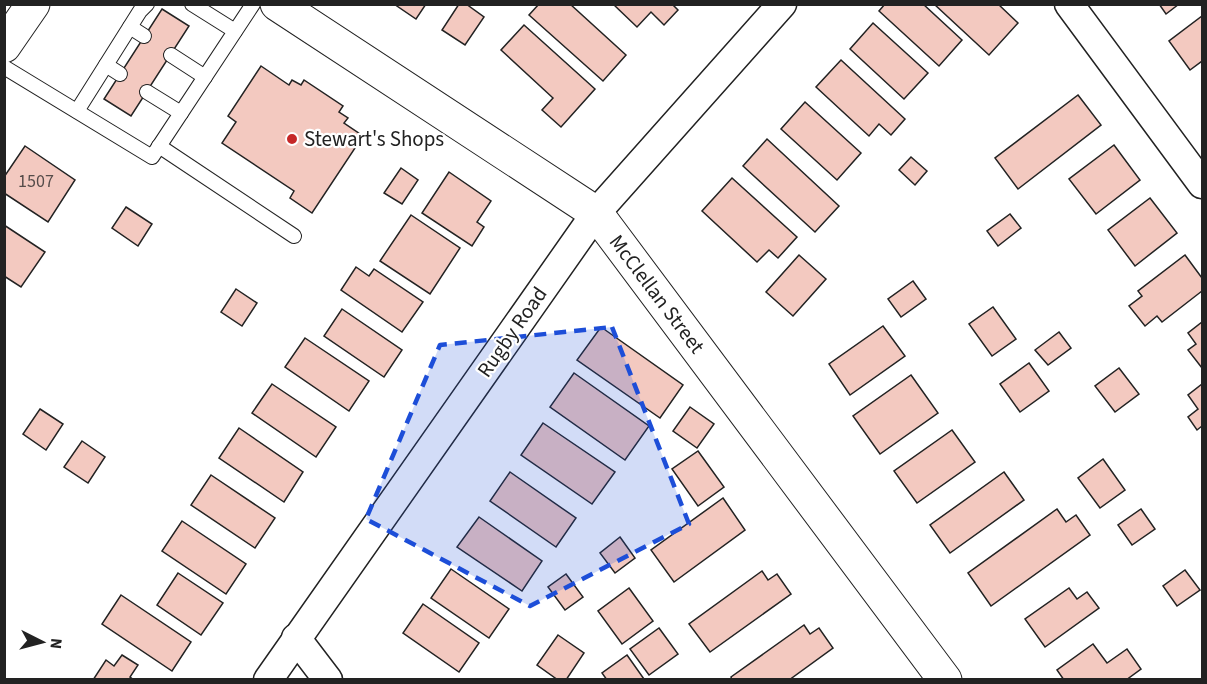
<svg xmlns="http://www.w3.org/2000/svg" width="1207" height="684" viewBox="0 0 1207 684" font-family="'Source Sans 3',sans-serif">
	<rect width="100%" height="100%" fill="#fff"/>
	<g fill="#f3c9c0" stroke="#222" stroke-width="1.5">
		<polygon points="394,4 426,4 416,19"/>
		<polygon points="459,4 466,4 484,17 465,45 442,30"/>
		<polygon points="539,4 570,4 626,55 603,81 529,15"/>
		<polygon points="613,4 672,4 678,10 664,25 651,12 637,27"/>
		<polygon points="885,4 923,4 962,40 939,66 879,11"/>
		<polygon points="934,4 998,4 1018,23 989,55"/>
		<polygon points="1159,4 1179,4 1166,14"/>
		<polygon points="162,9 189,26 131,116 104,99"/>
		<polygon points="1202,16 1202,61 1190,70 1169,41"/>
		<polygon points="873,23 928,73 904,99 850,49"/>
		<polygon points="524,25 595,89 561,127 542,110 553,98 501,50"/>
		<polygon points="841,60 905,119 891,135 879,124 869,136 816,87"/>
		<polygon points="261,66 289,85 292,80 301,85 304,80 343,106 339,112 348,118 344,123 363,136 312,213 290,198 294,191 222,143 236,122 228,116"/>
		<polygon points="1078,95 1101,125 1018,189 995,158"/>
		<polygon points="805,102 861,153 837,180 781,129"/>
		<polygon points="767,139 839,206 815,232 743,166"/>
		<polygon points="1114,145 1140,180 1096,214 1069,179"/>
		<polygon points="25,146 75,180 48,222 4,193 4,177"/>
		<polygon points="911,157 927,171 915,185 899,170"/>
		<polygon points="401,168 418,180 402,204 384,193"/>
		<polygon points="449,172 491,201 477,222 484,227 472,246 422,213"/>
		<polygon points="732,178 797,237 778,258 769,250 757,262 702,211"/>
		<polygon points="1150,198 1177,233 1135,266 1108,230"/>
		<polygon points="126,207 152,224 138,246 112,228"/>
		<polygon points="1010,214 1021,228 998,246 987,231"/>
		<polygon points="411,215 460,248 430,294 380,261"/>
		<polygon points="4,225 45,252 21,287 4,276"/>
		<polygon points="799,255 826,279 793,316 766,292"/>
		<polygon points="1185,255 1202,278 1202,291 1162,322 1157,316 1145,326 1129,306 1142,296 1138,291"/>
		<polygon points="356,267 369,276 374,269 423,302 402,332 341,290"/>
		<polygon points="913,281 926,299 901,317 888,299"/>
		<polygon points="236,289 257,303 242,326 221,312"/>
		<polygon points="993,307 1016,339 992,356 969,324"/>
		<polygon points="342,309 402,350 384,377 324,336"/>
		<polygon points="1202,322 1202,368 1188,350 1196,344 1188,333"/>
		<polygon points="883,326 905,356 850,395 829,364"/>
		<polygon points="601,327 683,385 660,418 577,360"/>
		<polygon points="1059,332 1071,348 1048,365 1035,350"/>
		<polygon points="305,338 369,381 349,411 285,367"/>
		<polygon points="1029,363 1049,391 1020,412 1000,384"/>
		<polygon points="1119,368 1139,394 1115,412 1095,386"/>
		<polygon points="574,373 649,426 625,460 550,407"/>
		<polygon points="911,375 938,413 880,454 853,416"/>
		<polygon points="272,384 336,427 316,457 252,413"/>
		<polygon points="1202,384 1202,426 1197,430 1188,417 1198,409 1188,395"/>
		<polygon points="690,407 714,424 697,448 673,431"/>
		<polygon points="40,409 63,424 46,450 23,434"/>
		<polygon points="543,423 615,472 592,504 521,455"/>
		<polygon points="239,428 303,472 284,502 219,458"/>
		<polygon points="952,430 975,462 917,503 894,471"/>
		<polygon points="82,441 105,457 88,483 64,467"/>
		<polygon points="698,451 724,487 698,506 672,469"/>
		<polygon points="1103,459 1125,490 1100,508 1078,478"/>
		<polygon points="510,472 576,518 556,547 490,501"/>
		<polygon points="1004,472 1024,500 950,553 930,525"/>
		<polygon points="211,475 275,518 255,548 191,505"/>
		<polygon points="723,498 745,530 674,582 651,550"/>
		<polygon points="1057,509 1066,522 1076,515 1090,535 991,606 968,573"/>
		<polygon points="1141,509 1155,529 1132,545 1118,525"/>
		<polygon points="479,517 542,561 522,591 457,547"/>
		<polygon points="182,521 246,564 226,594 162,551"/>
		<polygon points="620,537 635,558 615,573 600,553"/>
		<polygon points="451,569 509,609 489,638 431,598"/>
		<polygon points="1185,570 1200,590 1177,606 1163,586"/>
		<polygon points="762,571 768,580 777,574 791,594 710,652 689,624"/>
		<polygon points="178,573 223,603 201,635 157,605"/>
		<polygon points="566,574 583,597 565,610 548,587"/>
		<polygon points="629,588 653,621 622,644 598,611"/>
		<polygon points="1069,588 1077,599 1087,592 1099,608 1045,647 1025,619"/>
		<polygon points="121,595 191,642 172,671 102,624"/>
		<polygon points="423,604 479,643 459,672 403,633"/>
		<polygon points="804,625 810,634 819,628 833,648 789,680 732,680 731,677"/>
		<polygon points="659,628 678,654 649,675 630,649"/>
		<polygon points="558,635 584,653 566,680 558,680 537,665"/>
		<polygon points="1093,644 1107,663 1127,649 1141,669 1126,680 1064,680 1057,670"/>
		<polygon points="122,655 138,665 130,677 134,680 93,680 106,660 114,666"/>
		<polygon points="627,655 644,679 607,680 602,673"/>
	</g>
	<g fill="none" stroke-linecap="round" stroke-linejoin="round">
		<g stroke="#222" stroke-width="16">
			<g id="lane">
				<polyline points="192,4 235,31"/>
				<polyline points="130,27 144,36"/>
				<polyline points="171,55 205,77"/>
				<polyline points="106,65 120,74"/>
				<polyline points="4,67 152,157 253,4"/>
				<polyline points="147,92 181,113"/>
				<polyline points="77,111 140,11 147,4"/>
				<polyline points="159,146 294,236"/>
			</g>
		</g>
		<g stroke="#222" stroke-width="31">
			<g id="street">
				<polyline points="1069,4 1202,184"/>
				<polyline points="296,638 328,680"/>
				<polyline points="268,680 596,213 782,4"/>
			</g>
		</g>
		<g stroke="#222" stroke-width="35">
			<g id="secondary">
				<polyline points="277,4 596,213 945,680"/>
				<polyline points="4,46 33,4"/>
			</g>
		</g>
		<use href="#lane" stroke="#fff" stroke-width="14"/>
		<use href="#street" stroke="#fff" stroke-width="28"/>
		<use href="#secondary" stroke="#fff" stroke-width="33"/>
	</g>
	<path fill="#1d4ed8" fill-opacity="0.2" stroke="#1d4ed8" stroke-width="4.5" stroke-dasharray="12 8" stroke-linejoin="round" d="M612,327L689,524L530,606L366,519L440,345Z"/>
	<circle fill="#c62828" stroke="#fff" stroke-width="2" cx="292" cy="139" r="6"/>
	<g text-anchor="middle" stroke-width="4.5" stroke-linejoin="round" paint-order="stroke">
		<g font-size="18" fill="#564c4a">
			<text x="36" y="187">1507</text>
		</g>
		<g font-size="21" fill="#222" stroke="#fff" text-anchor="start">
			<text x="304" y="146">Stewart's Shops</text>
		</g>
		<g font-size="21" fill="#222" stroke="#fff">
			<text transform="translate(657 294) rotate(53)" y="7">McClellan Street</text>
			<text transform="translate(512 332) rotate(-55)" y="7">Rugby Road</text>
		</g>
	</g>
	<rect width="1207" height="684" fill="none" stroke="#222222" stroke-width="12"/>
	<g transform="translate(42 642) rotate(96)" stroke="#ffffff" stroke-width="4.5" paint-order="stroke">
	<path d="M0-4.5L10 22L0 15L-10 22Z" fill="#222222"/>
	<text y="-9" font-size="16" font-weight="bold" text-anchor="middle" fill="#222222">N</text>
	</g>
</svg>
